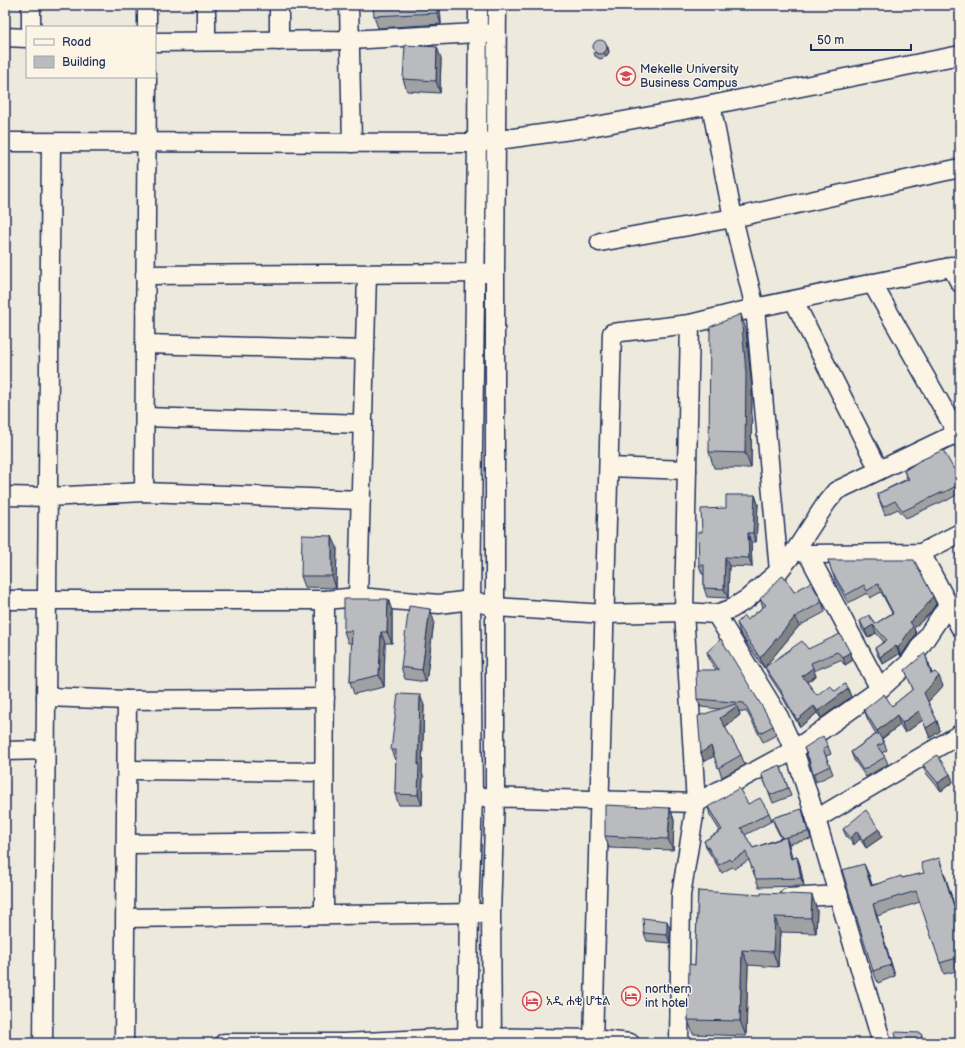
<svg xmlns="http://www.w3.org/2000/svg" width="965" height="1048" viewBox="0 0 965 1048" font-family="'Balsamiq Sans','Noto Sans Ethiopic',sans-serif">
	<rect width="100%" height="100%" fill="#eee9dd"/>
	<filter id="ink" filterUnits="userSpaceOnUse"><feTurbulence type="fractalNoise" baseFrequency=".025" numOctaves="2"/><feDisplacementMap in="SourceGraphic" scale="8" xChannelSelector="R" yChannelSelector="G"/><feConvolveMatrix kernelMatrix="1 2 1 2 8 2 1 2 1" color-interpolation-filters="sRGB"/></filter>
	<g filter="url(#ink)">
		<g fill="none" stroke-linecap="round" stroke-linejoin="round">
			<g stroke="#1b2f5e" stroke-width="21">
				<g id="minor">
					<polyline points="279,5 279,41"/>
					<polyline points="349,5 352,143"/>
					<polyline points="31,27 31,5"/>
					<polyline points="147,27 147,5"/>
					<polyline points="5,37 27,38"/>
					<polyline points="206,41 206,5"/>
					<polyline points="155,42 349,40 477,33 490,34"/>
					<polyline points="711,105 733,218 755,308 779,571"/>
					<polyline points="5,142 477,143 585,128 711,105 960,55"/>
					<polyline points="600,242 733,218 960,168"/>
					<polyline points="951,266 960,283"/>
					<polyline points="145,275 487,273"/>
					<polyline points="872,283 960,438"/>
					<polyline points="794,301 879,470"/>
					<polyline points="145,344 365,350"/>
					<polyline points="145,417 363,424"/>
					<polyline points="609,467 687,470"/>
					<polyline points="144,492 147,77"/>
					<polyline points="5,496 48,497 144,492 361,500"/>
					<polyline points="795,551 808,554 921,553 960,533"/>
					<polyline points="921,553 960,627"/>
					<polyline points="808,554 880,689"/>
					<polyline points="358,597 367,274"/>
					<polyline points="5,600 325,600 358,597 439,604 471,600 495,607 605,614 684,612 716,614 731,609 747,599 779,571 795,551 827,502 836,491 957,433"/>
					<polyline points="716,614 779,717 794,750 816,819 882,1043"/>
					<polyline points="46,697 127,700 325,698"/>
					<polyline points="5,751 45,750"/>
					<polyline points="127,770 324,772"/>
					<polyline points="483,797 696,803 794,750 880,689 910,662 948,605"/>
					<polyline points="816,819 960,734"/>
					<polyline points="127,844 323,842"/>
					<polyline points="788,898 839,895"/>
					<polyline points="324,915 325,600"/>
					<polyline points="126,918 481,913"/>
					<polyline points="43,1043 51,143"/>
					<polyline points="124,1043 127,700"/>
					<polyline points="224,1043 344,1043 468,1037 593,1039 630,1043"/>
					<polyline points="467,1043 469,914 473,797 471,600 477,143 478,5"/>
					<polyline points="492,1043 491,913 495,797 495,273 497,5"/>
					<polyline points="593,1043 612,333 690,324 755,308 960,265"/>
					<polyline points="679,1043 681,895 696,803 684,612 690,324"/>
				</g>
			</g>
			<use href="#minor" stroke="#fcf5e5" stroke-width="18"/>
		</g>
		<g fill="#a0a1a3" stroke="#1b2f5e">
			<polygon points="440,5 441,24 378,28 374,16"/>
			<polygon points="608,47 609,52 606,57 600,59 595,56 594,52"/>
			<polygon points="441,58 440,93 407,91 403,79"/>
			<polygon points="746,330 752,388 751,468 714,468 709,452"/>
			<polygon points="904,471 960,480 960,493 946,501 946,500 906,518 898,509 885,515 877,494 907,479"/>
			<polygon points="755,495 758,504 756,542 751,542 752,567 729,566 728,598 707,597 704,588 704,574 702,574 699,565 702,532 726,508"/>
			<polygon points="5,511 8,520 8,584 5,584"/>
			<polygon points="337,547 336,588 305,587 301,576"/>
			<polygon points="960,551 960,565 956,554"/>
			<polygon points="828,560 933,596 936,604 929,614 914,628 916,634 901,656 899,654 883,664 878,656 875,648 884,642 876,633 868,638 862,629 860,621 875,624 892,613 881,592 870,598 867,593 848,603 835,580"/>
			<polygon points="794,592 822,602 825,612 799,626 764,668 740,633 737,623 747,620 763,607 760,599"/>
			<polygon points="388,599 392,611 392,643 385,643 384,687 354,694 350,682 352,643 348,643 344,631"/>
			<polygon points="434,621 426,682 405,679 401,667"/>
			<polygon points="808,649 850,652 853,660 845,665 840,660 814,671 816,676 807,682 817,695 848,689 851,697 821,718 817,713 800,727 784,700 782,695 768,674 765,667"/>
			<polygon points="707,652 773,726 776,735 763,742 747,712 739,711 740,715 725,727 741,755 745,765 722,777 714,756 704,762 701,753 720,709 701,707 697,699 716,670 710,661"/>
			<polygon points="929,663 932,674 943,686 928,702 937,721 940,731 930,738 923,720 905,733 900,725 882,739 884,743 887,750 882,753 885,757 888,764 866,777 854,760 851,752 876,734 868,720 864,710 892,706 913,689 905,670"/>
			<polygon points="424,705 422,773 423,776 422,805 399,805 395,794 396,760 395,760 391,750"/>
			<polygon points="828,746 831,754 826,756 833,774 816,782 810,763 804,748"/>
			<polygon points="780,765 791,796 773,803 761,773"/>
			<polygon points="923,765 950,774 953,782 941,791 926,773"/>
			<polygon points="748,804 769,813 772,821 745,835 753,848 781,838 775,826 772,818 802,809 811,839 788,844 792,858 797,857 800,865 804,886 759,887 749,860 734,869 732,867 722,873 707,849 704,841 720,831 710,815 708,807"/>
			<polygon points="670,808 674,820 673,850 609,848 605,836"/>
			<polygon points="843,829 879,829 882,837 866,848 860,839 854,845 846,836"/>
			<polygon points="943,869 960,924 960,970 944,974 920,902 877,916 895,976 878,983 873,971 869,875 872,885 902,878"/>
			<polygon points="698,891 817,910 816,933 780,932 778,967 748,965 746,1036 693,1034 688,1020 695,965"/>
			<polygon points="670,928 670,943 647,941 644,933"/>
		</g>
		<g fill="#828385" stroke="#1b2f5e">
			<polygon points="437,5 440,5 441,24 437,13"/>
			<polygon points="606,43 609,52 606,57 604,53"/>
			<polygon points="437,47 441,58 440,93 436,81"/>
			<polygon points="741,314 746,330 752,388 751,468 745,453"/>
			<polygon points="755,495 758,504 756,542 753,533"/>
			<polygon points="5,511 8,520 8,584 5,575"/>
			<polygon points="748,533 751,542 752,567 749,558"/>
			<polygon points="332,536 337,547 336,588 332,576"/>
			<polygon points="725,557 729,566 728,598 724,589"/>
			<polygon points="933,596 936,604 929,614 914,628 916,634 901,656 898,648 910,622"/>
			<polygon points="388,599 392,611 392,643 387,632"/>
			<polygon points="430,609 434,621 426,682 422,670"/>
			<polygon points="795,617 799,626 764,668 760,658"/>
			<polygon points="873,625 876,633 868,638 865,630"/>
			<polygon points="381,632 385,643 384,687 379,675"/>
			<polygon points="896,646 899,654 883,664 880,657"/>
			<polygon points="850,652 853,660 845,665 843,657"/>
			<polygon points="925,653 934,682 939,676 943,686 927,703 924,693 931,674"/>
			<polygon points="813,668 816,676 805,683 802,676"/>
			<polygon points="848,689 851,697 821,718 818,711"/>
			<polygon points="420,695 424,705 422,773 423,776 422,805 418,795 418,765"/>
			<polygon points="737,706 740,715 723,728 720,718"/>
			<polygon points="814,706 817,713 800,727 797,720"/>
			<polygon points="919,711 923,720 905,733 902,723"/>
			<polygon points="897,715 900,725 880,740 877,731"/>
			<polygon points="937,721 940,731 930,738 926,728"/>
			<polygon points="711,746 714,756 704,762 701,753"/>
			<polygon points="950,774 953,782 941,791 938,783"/>
			<polygon points="670,808 674,820 673,850 668,839"/>
			<polygon points="879,829 882,837 866,848 863,840"/>
			<polygon points="857,831 860,839 854,845 851,838"/>
			<polygon points="786,837 789,844 794,866 791,859"/>
			<polygon points="797,857 800,865 804,886 801,878"/>
			<polygon points="939,858 943,869 960,924 960,926"/>
			<polygon points="864,864 869,875 875,897 871,886"/>
			<polygon points="812,895 817,910 816,933 811,918"/>
			<polygon points="873,904 877,916 895,976 891,965"/>
			<polygon points="775,917 780,932 778,967 773,952"/>
			<polygon points="667,921 670,928 670,943 667,935"/>
			<polygon points="742,950 748,965 746,1036 740,1021"/>
			<polygon points="921,1033 924,1041 924,1043 923,1043"/>
		</g>
		<g fill="#babbbe" stroke="#1b2f5e">
			<polygon points="373,5 437,5 437,13 374,16"/>
			<circle cx="600" cy="47" r="7"/>
			<polygon points="405,45 437,47 436,81 403,79"/>
			<polygon points="741,314 746,373 745,453 709,452 710,327"/>
			<polygon points="943,450 960,480 960,484 943,493 943,492 903,511 895,501 883,507 877,494 909,479 904,471 919,461"/>
			<polygon points="726,495 755,495 753,533 748,533 749,558 725,557 724,589 704,588 704,565 699,565 698,532 702,532 701,509 726,508"/>
			<polygon points="302,535 332,536 332,576 301,576"/>
			<polygon points="960,551 960,562 956,554"/>
			<polygon points="828,560 914,560 933,596 926,606 910,622 913,626 898,648 896,646 880,657 875,648 887,640 873,625 865,630 860,621 869,615 875,624 893,613 878,584 867,591 864,585 846,595 832,572"/>
			<polygon points="960,574 960,580 958,576"/>
			<polygon points="783,575 794,592 811,582 822,602 795,617 760,658 737,623 744,616 747,620 766,605 760,599"/>
			<polygon points="344,599 388,599 387,632 381,632 379,675 350,682 352,631 344,631"/>
			<polygon points="409,606 430,609 422,670 401,667"/>
			<polygon points="840,634 850,652 843,657 837,652 811,663 813,668 802,676 817,695 830,685 835,691 845,684 848,689 818,711 814,706 797,720 781,692 782,692 765,667 802,641 808,649"/>
			<polygon points="721,639 766,713 773,726 760,733 744,703 697,699 696,670 719,670 707,652"/>
			<polygon points="925,653 931,674 935,672 939,676 924,693 937,721 926,728 919,711 902,723 897,715 877,731 864,710 884,694 892,706 913,689 905,670"/>
			<polygon points="398,694 420,695 418,765 419,765 418,795 395,794 396,750 391,750"/>
			<polygon points="736,704 737,706 720,718 741,755 718,768 711,746 701,753 698,716"/>
			<polygon points="878,733 884,743 877,746 885,757 863,770 851,752"/>
			<polygon points="823,736 828,746 823,749 830,766 813,774 809,759 804,748"/>
			<polygon points="937,755 950,774 938,783 923,765"/>
			<polygon points="780,765 788,788 770,795 761,773"/>
			<polygon points="739,788 748,804 760,798 769,813 741,828 753,848 786,837 791,859 797,857 801,878 756,879 746,852 731,861 729,859 719,865 704,841 722,830 708,807"/>
			<polygon points="605,805 670,808 668,839 605,836"/>
			<polygon points="802,809 808,832 782,838 772,818"/>
			<polygon points="866,810 879,829 863,840 857,831 851,838 843,829"/>
			<polygon points="939,858 960,926 960,957 940,963 916,891 873,904 891,965 873,971 842,870 864,864 871,886 901,876 902,878 924,873 921,863"/>
			<polygon points="698,891 761,895 761,893 812,895 811,918 775,917 773,952 742,950 740,1021 688,1020 689,964 695,965"/>
			<polygon points="643,918 667,921 667,935 644,933"/>
			<polygon points="895,1032 921,1033 923,1043 897,1043"/>
		</g>
	</g>
	<defs>
		<g id="university-ring" transform="scale(1)"><circle r="9.5" fill="#fcf5e5" stroke="#d1495b" stroke-width="1.5"/><path d="M0-5L7-2L0 1L-7-2ZM-4 1L0 2.5L4 1V4Q0 6-4 4Z" fill="#d1495b"/></g>
		<g id="hotel-ring" transform="scale(1)"><circle r="9.5" fill="#fcf5e5" stroke="#d1495b" stroke-width="1.5"/><path d="M-6-4.5h1.5V1H6V5H4.5V3h-9V5H-6ZM-4 0a1.8 1.8 0 1 1 3.6 0ZM.5 0V-2.5h3Q6-2.5 6 0Z" fill="#d1495b"/></g>
	</defs>
	<g fill-rule="evenodd">
		<use href="#university-ring" x="626" y="76"/>
		<use href="#hotel-ring" x="631" y="996"/>
		<use href="#hotel-ring" x="532" y="1001"/>
	</g>
	<g text-anchor="middle" stroke-width="3" stroke-linejoin="round" paint-order="stroke">
		<g font-size="12" fill="#1b2f5e" stroke="#fcf5e5" text-anchor="start">
			<text x="640" y="73">Mekelle University<tspan x="640" dy="14">Business Campus</tspan></text>
			<text x="645" y="993">northern<tspan x="645" dy="14">int hotel</tspan></text>
			<text x="546" y="1005">አዲ ሐቂ ሆቴል</text>
		</g>
	</g>
	<rect width="965" height="1048" fill="none" stroke="#fcf5e5" stroke-width="20"/>
	<rect x="10" y="10" width="945" height="1028" fill="none" stroke="#1b2f5e" stroke-width="1.5" filter="url(#ink)"/>
	<rect x="26" y="26" width="130" height="52" fill="#fcf5e5" stroke="#a2a6af"/>
	<rect x="34" y="39" width="20" height="6" fill="#fcf5e5" stroke="#a2a6af"/>
	<text x="62" y="46" font-size="12" fill="#1b2f5e">Road</text>
	<rect x="34" y="56" width="20" height="12" fill="#babbbe" stroke="#a2a6af"/>
	<text x="62" y="66" font-size="12" fill="#1b2f5e">Building</text>
	<path d="M811 44v6h100v-6" fill="none" stroke="#1b2f5e" stroke-width="2"/>
	<text x="817" y="44" font-size="12" fill="#1b2f5e" stroke="#fcf5e5" stroke-width="3" paint-order="stroke">50 m</text>
</svg>
